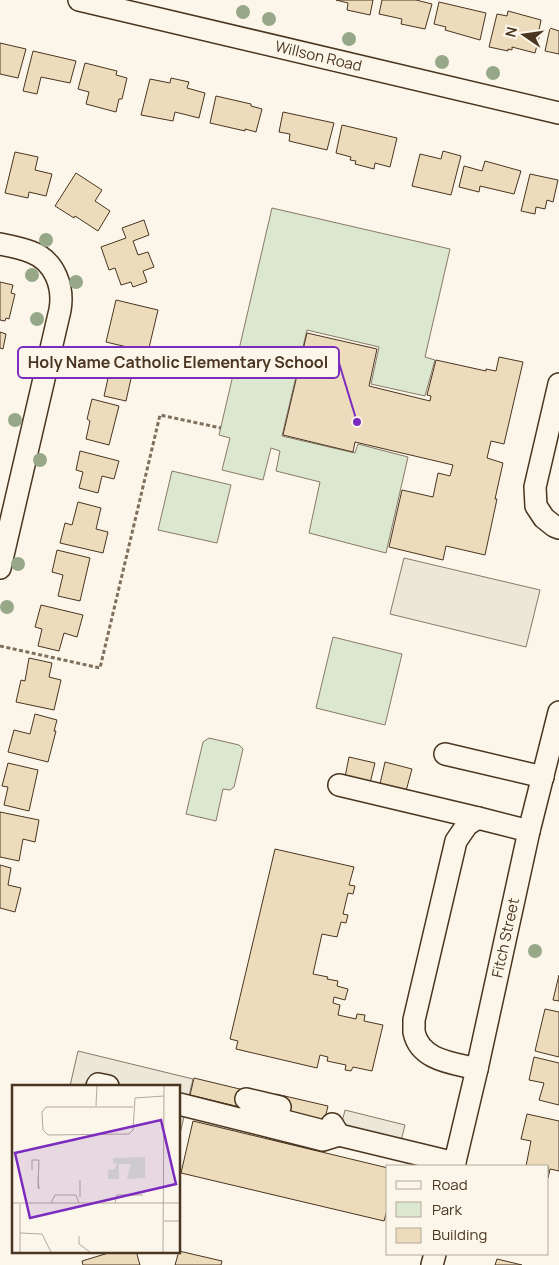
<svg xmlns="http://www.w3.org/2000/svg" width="559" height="1265" viewBox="0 0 559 1265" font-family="Manrope,sans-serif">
	<rect width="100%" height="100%" fill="#fbf6e9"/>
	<g fill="#dce7d0" stroke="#887966">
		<polygon points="272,208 450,249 425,357 435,360 425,396 371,384 379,347 307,330 282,436 355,453 358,444 408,457 386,553 309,533 320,482 276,471 280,451 271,448 263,480 222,470 230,438 219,435"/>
		<polygon points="172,471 231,485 217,543 158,530"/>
		<polygon points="333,637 402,654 385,725 316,708"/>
		<polygon points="209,738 239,745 243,749 234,787 230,790 223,789 216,821 186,814 203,742"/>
	</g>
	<g fill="#ede7d9" stroke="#887966">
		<polygon points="404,558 540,590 526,647 390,614"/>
		<polygon points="78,1051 193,1079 179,1138 179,1086 70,1086"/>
		<polygon points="345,1110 405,1125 399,1149 339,1135"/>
	</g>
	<g fill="#ecdcbc" stroke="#4a3520">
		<polygon points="336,0 373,0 370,15 347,10 348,3"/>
		<polygon points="382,0 416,0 432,4 425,29 401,24 402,19 379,14"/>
		<polygon points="439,2 486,13 480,40 445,30 446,27 434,24"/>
		<polygon points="508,11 541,20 539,30 541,30 535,53 512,47 512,50 508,49 508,51 489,47 497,14 507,16"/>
		<polygon points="550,28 559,31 559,54 545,51"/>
		<polygon points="0,43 26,49 18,78 0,74"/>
		<polygon points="33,51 76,61 70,83 41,77 37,94 23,91"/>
		<polygon points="85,63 117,71 116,75 127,78 122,99 119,99 116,112 86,104 89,92 78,89"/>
		<polygon points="171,78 189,82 187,88 205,93 199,118 175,112 173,121 141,115 150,79 170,83"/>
		<polygon points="216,96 251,104 251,106 262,109 256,132 245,129 245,131 210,123"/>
		<polygon points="283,112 334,123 327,150 289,141 290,134 279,132"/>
		<polygon points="342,125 397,138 390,167 375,163 374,169 355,164 356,161 350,160 351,157 336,153"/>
		<polygon points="443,151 461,156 451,195 412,186 420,154 441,159"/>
		<polygon points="15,152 38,157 35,170 52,174 46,196 29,192 28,198 5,193"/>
		<polygon points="485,161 521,171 514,194 480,186 479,192 459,187 464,166 482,171"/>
		<polygon points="76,173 102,190 95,201 110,211 98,231 75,216 74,218 55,206"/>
		<polygon points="530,174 558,180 553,202 547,200 545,209 536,207 535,214 521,211"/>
		<polygon points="144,220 149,235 133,241 138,255 148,252 154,267 143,271 147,282 133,287 131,282 121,285 115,268 109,270 101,247 126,238 122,228"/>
		<polygon points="0,282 13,285 11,293 15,294 9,319 6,318 5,321 0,320"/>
		<polygon points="116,300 158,310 148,352 106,342"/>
		<polygon points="0,332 6,334 3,349 0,348"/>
		<polygon points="307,333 377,349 369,386 430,401 431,396 427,395 436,360 486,371 486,369 496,371 499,357 523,362 504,444 491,441 487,458 503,463 495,499 497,499 485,555 446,546 443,560 389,547 402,490 433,497 438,473 450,476 453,465 355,442 353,452 283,435"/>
		<polygon points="103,349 136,356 126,401 104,396 109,374 98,371"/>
		<polygon points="92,399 119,406 109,445 86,439 90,421 87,419"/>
		<polygon points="80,451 119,461 114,479 102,476 98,493 79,488 83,472 76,470"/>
		<polygon points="78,502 101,508 96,529 108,532 103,553 60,543 65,523 72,525"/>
		<polygon points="57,550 90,558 80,601 58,596 63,575 52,572"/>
		<polygon points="41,605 83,615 77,637 64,633 59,651 38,646 42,629 35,627"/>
		<polygon points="29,658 52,663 49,677 61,680 54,710 16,702 21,680 25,681"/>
		<polygon points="35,714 57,720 54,731 56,731 48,762 8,752 14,730 30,734"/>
		<polygon points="349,757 375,763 370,783 345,777"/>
		<polygon points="385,762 412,769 406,791 380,784"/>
		<polygon points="8,763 38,770 29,811 4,805 8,787 2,786"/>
		<polygon points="0,812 39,820 35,842 23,839 19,861 0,857"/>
		<polygon points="275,849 354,867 349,885 355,886 353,894 348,893 343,914 348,915 346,923 341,922 337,937 322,934 313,974 328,977 327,979 338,981 337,986 348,989 345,1000 334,997 333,1003 340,1005 338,1015 356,1019 357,1014 365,1015 364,1021 383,1025 372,1071 353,1067 351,1071 345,1070 346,1065 327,1061 328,1057 320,1055 317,1068 236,1049 238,1041 230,1039"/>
		<polygon points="0,865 11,868 8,885 21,888 15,912 0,908"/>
		<polygon points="559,975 559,1001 553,1000"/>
		<polygon points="545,1009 559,1012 559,1057 535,1051"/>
		<polygon points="534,1057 559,1063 559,1105 539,1100 544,1083 529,1080"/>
		<polygon points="194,1078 248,1091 244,1108 190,1095"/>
		<polygon points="276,1094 328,1106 317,1151 266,1139"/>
		<polygon points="527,1114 559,1121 559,1171 550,1169 548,1178 548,1166 526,1166 531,1141 521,1139"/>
		<polygon points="193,1121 388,1168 388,1207 384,1221 181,1173"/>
		<polygon points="115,1251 136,1251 140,1265 83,1265 82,1261"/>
		<polygon points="179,1251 222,1261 221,1265 175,1265"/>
		<polygon points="497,1259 522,1265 495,1265"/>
	</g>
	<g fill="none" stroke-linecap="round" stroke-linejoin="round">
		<g stroke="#4a3520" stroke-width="24">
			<g id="minor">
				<path id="s1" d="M79,0L559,113"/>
				<path d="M0,244C10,246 21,248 31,252C55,261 64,287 60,310L0,568"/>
				<polyline points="559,384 535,487 536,506 544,518 554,526 559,528"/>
				<polyline points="445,754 543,777"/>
				<polyline points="339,785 478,818"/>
				<path d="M477,1069C454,1063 420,1061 414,1032C414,1028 414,1024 414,1020L456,841L467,825L478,818L529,831"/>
				<polyline points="97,1086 98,1084 108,1086"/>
				<polyline points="246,1099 280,1107"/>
				<polyline points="179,1104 323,1140 339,1135 258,1114 241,1119"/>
				<polyline points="332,1124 339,1135 455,1163"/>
				<path id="s2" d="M454,1166L477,1069L529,831L559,712"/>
				<polyline points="432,1265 435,1254"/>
			</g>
		</g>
		<polyline stroke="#7f6f5c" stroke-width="3" stroke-dasharray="4 2.5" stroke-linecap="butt" points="0,646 100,668 160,415 221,428"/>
		<use href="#minor" stroke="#fbf6e9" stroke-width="21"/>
	</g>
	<g fill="#96a887">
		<circle cx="243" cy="12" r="7"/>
		<circle cx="269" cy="19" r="7"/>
		<circle cx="349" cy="39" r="7"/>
		<circle cx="442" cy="62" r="7"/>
		<circle cx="493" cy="73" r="7"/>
		<circle cx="46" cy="240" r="7"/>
		<circle cx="32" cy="275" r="7"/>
		<circle cx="76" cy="282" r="7"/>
		<circle cx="37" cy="319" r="7"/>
		<circle cx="15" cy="420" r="7"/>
		<circle cx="40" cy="460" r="7"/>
		<circle cx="18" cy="564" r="7"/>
		<circle cx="7" cy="607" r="7"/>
		<circle cx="535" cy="951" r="7"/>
	</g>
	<g text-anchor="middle" stroke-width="4" stroke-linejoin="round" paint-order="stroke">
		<g font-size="15" fill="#4a3520" stroke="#fbf6e9">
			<text dy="5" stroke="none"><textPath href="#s1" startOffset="246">Willson Road</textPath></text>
			<text dy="5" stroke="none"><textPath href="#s2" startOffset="234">Fitch Street</textPath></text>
		</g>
	</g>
	<g transform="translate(12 1085)">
		<rect width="168" height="168" fill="#fbf6e9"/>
		<path d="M133,72V93L115,94L119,79H107V94H96V85L102,84L105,79L101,78V73Z" fill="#dce7d0"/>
		<path fill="none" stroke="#b4a999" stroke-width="1" d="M84,21L85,0M121,22H34L30,27L31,45L36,50L117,49L121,45L123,13L152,11M20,85V75H27L26,102L27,104L26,92M68,112V95M0,118H168M39,118L43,110H64L67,118M103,118L105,110H131M152,136H168M8,148L30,149L39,167M67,151V159L78,167M8,167V119M151,167L152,0"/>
		<path fill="#7b2cbf" fill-opacity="0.15" stroke="#7b2cbf" stroke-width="2.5" d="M149,35L164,99L18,133L3,68Z"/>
		<rect width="168" height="168" fill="none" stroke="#4a3520" stroke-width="2.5"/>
	</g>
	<path fill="none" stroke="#7b2cbf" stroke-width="2" d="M357 422L339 363"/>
	<circle fill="#7b2cbf" stroke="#fbf6e9" stroke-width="2" cx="357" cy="422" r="5"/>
	<rect fill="#fbf6e9" stroke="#7b2cbf" stroke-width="2" x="18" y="347" width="321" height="31" rx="5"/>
	<g font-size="16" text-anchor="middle" font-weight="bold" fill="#4a3520">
		<text x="178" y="368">Holy Name Catholic Elementary School</text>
	</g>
	<rect x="386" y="1165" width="162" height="90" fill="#fbf6e9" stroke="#b4a999"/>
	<rect x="396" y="1181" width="25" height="8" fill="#fbf6e9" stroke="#b4a999"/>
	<text x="432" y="1190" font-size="15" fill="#4a3520">Road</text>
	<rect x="396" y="1202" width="25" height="15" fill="#dce7d0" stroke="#b4a999"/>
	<text x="432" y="1215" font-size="15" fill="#4a3520">Park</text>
	<rect x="396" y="1228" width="25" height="15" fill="#ecdcbc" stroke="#b4a999"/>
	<text x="432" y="1240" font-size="15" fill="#4a3520">Building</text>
	<g transform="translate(524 35) rotate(283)" stroke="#fbf6e9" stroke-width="4" paint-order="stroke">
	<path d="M0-4L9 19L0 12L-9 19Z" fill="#4a3520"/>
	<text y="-8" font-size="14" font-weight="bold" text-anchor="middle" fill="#4a3520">N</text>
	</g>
</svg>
